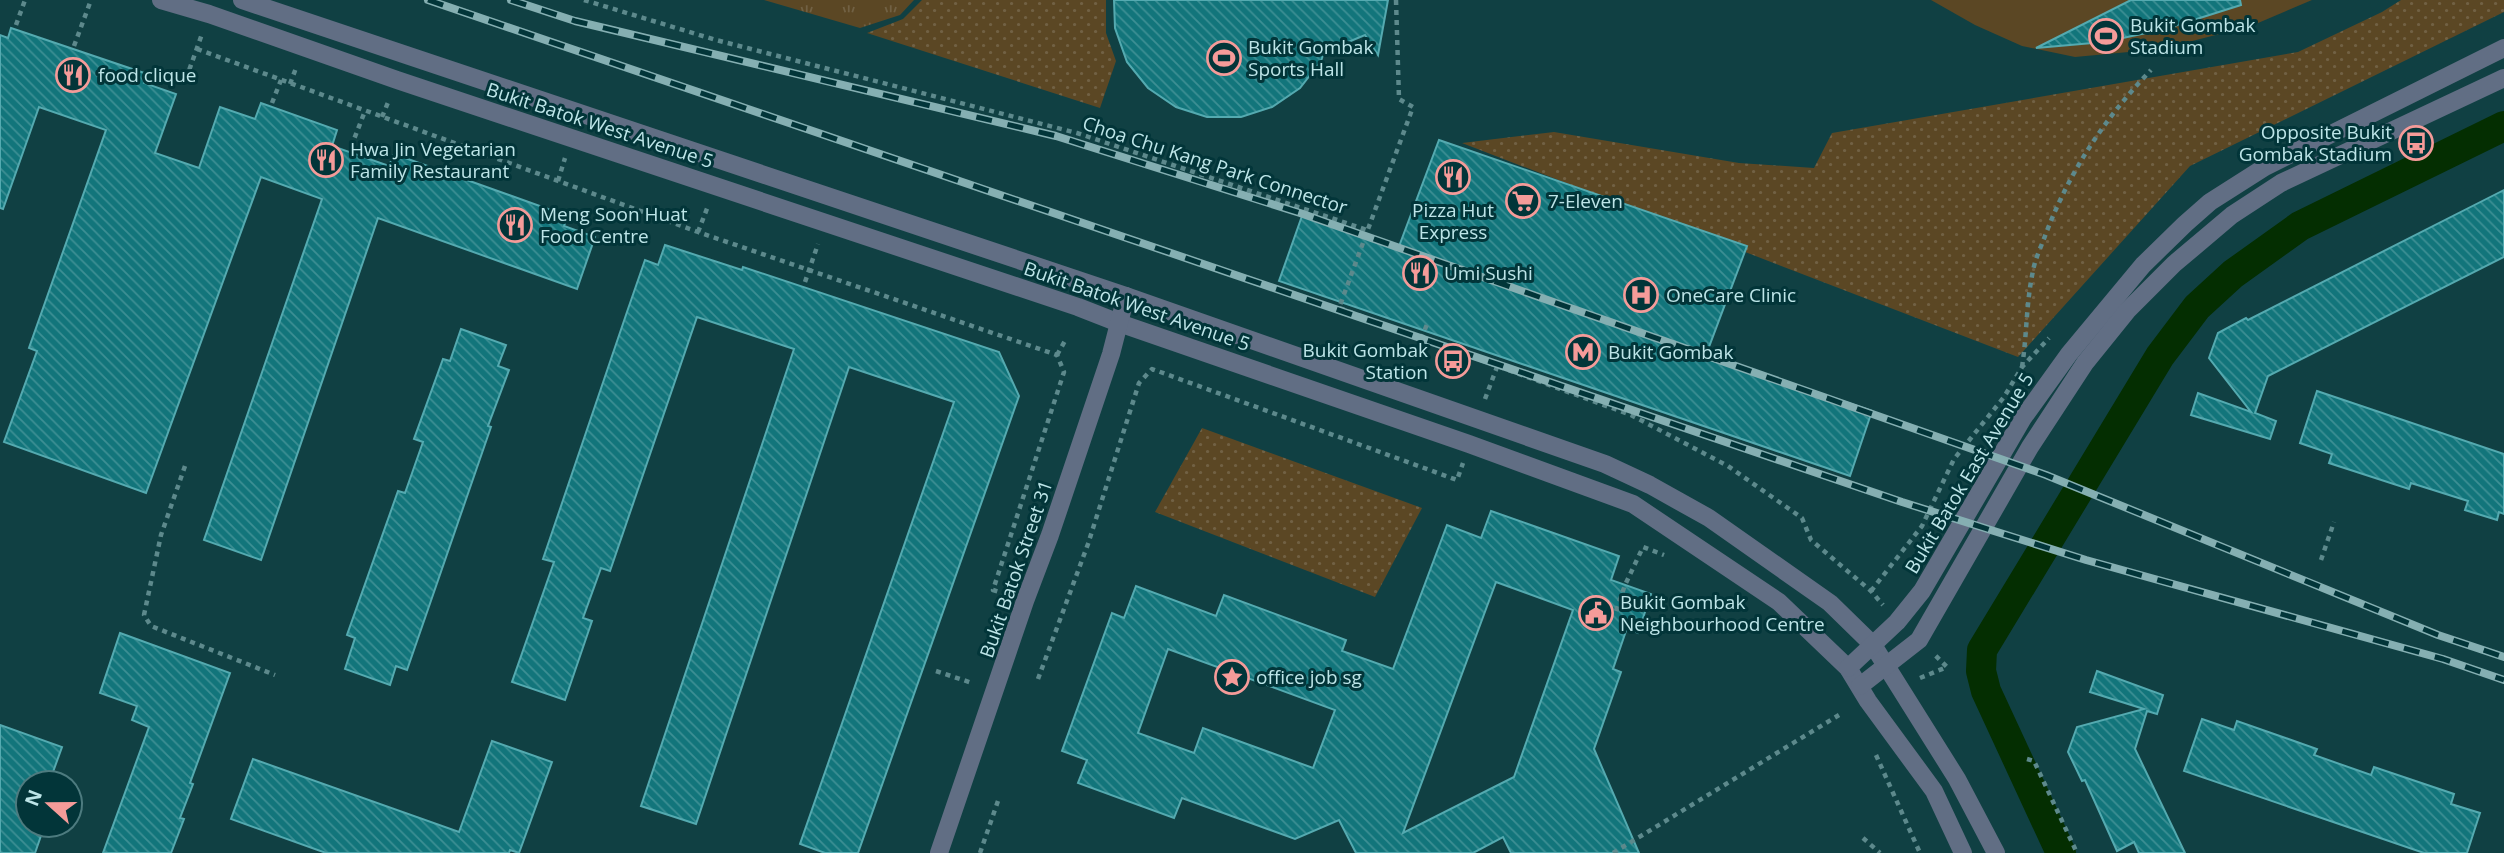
<svg xmlns="http://www.w3.org/2000/svg" width="2504" height="853" viewBox="0 0 2504 853" font-family="'Open Sans',sans-serif">
	<defs>
		<pattern id="grass-dots" width="8" height="8" patternUnits="userSpaceOnUse" patternTransform="scale(1.75)"><rect width="8" height="8" fill="#5b4724"/><path d="M2 2h.1M6 6h.1" fill="none" stroke="#716144" stroke-width="1.8" stroke-linecap="round"/></pattern>
		<pattern id="park-tufts" width="24" height="20" patternUnits="userSpaceOnUse" patternTransform="scale(1.75)"><rect width="24" height="20" fill="#5b4724"/><path d="M3 7l-1-3M5 7V3M7 7l1-3M15 17l-1-3M17 17v-4M19 17l1-3" fill="none" stroke="#716144"/></pattern>
		<pattern id="building-back-hatch" width="6" height="6" patternUnits="userSpaceOnUse" patternTransform="scale(1.75)"><rect width="6" height="6" fill="#12757b"/><path d="M-1 5l2 2M0 0l6 6M5-1l2 2" fill="none" stroke="#3d8f94"/></pattern>
	</defs>
	<rect width="100%" height="100%" fill="#104043"/>
	<g fill="url(#grass-dots)">
		<polygon points="922,0 1106,0 1106,33 1116,61 1100,108 867,33 903,19"/>
		<polygon points="2401,0 2504,0 2504,12 2190,166 2018,357 1462,143 1554,132 1739,163 1814,168 1832,133 2298,52 2382,12"/>
		<polygon points="1202,428 1422,508 1375,597 1155,512"/>
	</g>
	<polygon fill="url(#park-tufts)" points="764,0 914,0 900,15 860,28"/>
	<polygon fill="#5b4724" points="1931,0 2312,0 2251,26 2161,49 2075,57 2022,46 1975,25"/>
	<g fill="none" stroke-linecap="round" stroke-linejoin="round">
		<polyline stroke="#042e01" stroke-width="30" points="2061,853 1986,691 1981,671 1982,650 2160,356 2197,307 2233,274 2300,226 2504,126"/>
	</g>
	<g fill="url(#building-back-hatch)" stroke="#54aab0" stroke-width="2" fill-rule="evenodd">
		<polygon points="1114,0 1388,0 1378,55 1365,35 1324,52 1321,61 1300,88 1272,107 1241,117 1207,117 1176,107 1148,88 1127,62 1115,28"/>
		<polygon points="2131,0 2240,0 2241,5 2165,29 2104,42 2036,48"/>
		<polygon points="11,28 147,74 144,83 176,94 155,153 199,168 220,107 255,119 261,103 337,130 332,146 389,166 394,154 568,216 564,226 595,237 577,289 378,218 261,560 204,540 322,199 261,177 146,493 4,442 37,351 29,348 106,130 39,107 3,209 0,208 0,35 8,38"/>
		<polygon points="1439,140 1747,246 1706,355 1872,411 1850,476 1279,281 1302,216 1398,249"/>
		<polygon points="2504,190 2504,257 2268,376 2255,413 2276,421 2270,439 2191,415 2198,393 2251,412 2209,358 2218,333 2246,318 2248,320"/>
		<polygon points="665,245 742,270 743,267 999,352 1019,396 858,853 825,853 800,844 954,402 849,367 696,824 641,806 794,349 697,317 610,571 601,568 583,618 592,621 565,700 512,682 554,562 543,559 628,309 645,260 658,265"/>
		<polygon points="461,329 506,345 498,366 509,370 488,426 491,427 407,670 396,666 390,685 345,669 355,638 347,635 398,491 405,493 423,442 414,439 443,359 450,361"/>
		<polygon points="2317,391 2504,454 2504,514 2499,512 2497,520 2465,510 2468,501 2411,483 2409,489 2329,463 2332,454 2300,443"/>
		<path d="M1491,511L1619,556L1611,580L1651,594L1638,633L1627,628L1613,669L1621,672L1594,749L1639,853H1511L1503,837L1473,853H1356L1339,820L1295,839L1182,798L1174,818L1078,783L1087,760L1062,751L1112,613L1124,618L1136,586L1216,616L1224,595L1346,640L1342,651L1393,669L1447,525L1481,538ZM1496,582L1573,610L1514,777L1403,833ZM1168,649L1335,710L1313,768L1203,728L1194,753L1138,733Z"/>
		<polygon points="120,633 230,673 190,783 193,784 180,818 184,819 171,853 103,853 149,727 132,720 137,706 100,693"/>
		<polygon points="2097,671 2163,695 2157,714 2147,711 2135,749 2185,853 2139,853 2134,842 2117,851 2085,780 2082,781 2068,752 2077,727 2144,709 2090,692"/>
		<polygon points="2202,719 2234,730 2237,721 2317,749 2314,755 2371,775 2374,767 2454,794 2451,804 2480,813 2467,853 2424,853 2184,771"/>
		<polygon points="0,725 62,747 49,783 28,783 28,825 43,830 35,853 0,853"/>
		<polygon points="492,741 552,762 519,853 510,850 509,853 326,853 231,819 253,759 459,832"/>
	</g>
	<g fill="none" stroke-linecap="round" stroke-linejoin="round">
		<g stroke="#5d898c" stroke-width="4.5" stroke-dasharray="5 5" stroke-linecap="butt">
			<polyline points="584,0 716,40 1077,133 1367,230"/>
			<polyline points="1396,0 1399,99 1413,107 1339,308 1631,415 1728,466 1802,518 1811,540 1871,591 1883,605"/>
			<polyline points="16,25 25,0"/>
			<polyline points="74,46 91,0"/>
			<polyline points="197,49 698,232 1057,355 1064,372 993,590 1003,593"/>
			<polyline points="186,79 202,34"/>
			<polyline points="290,84 296,68"/>
			<polyline points="272,103 281,80"/>
			<polyline points="382,117 389,100"/>
			<polyline points="351,147 365,111"/>
			<polyline points="558,181 565,158"/>
			<polyline points="698,232 708,206"/>
			<polyline points="805,282 818,244"/>
			<polyline points="1421,339 1428,322"/>
			<polyline points="1057,355 1066,339"/>
			<path d="M2022,367C2027,335 2026,303 2033,271C2035,259 2041,247 2045,236C2069,172 2104,119 2151,70"/>
			<polyline points="1485,399 1497,367"/>
			<polyline points="185,466 161,535 144,615 151,626 275,675"/>
			<polyline points="2321,560 2334,522"/>
			<polyline points="1871,591 1922,526 1954,459 2004,397 2022,367 2049,338"/>
			<polyline points="1616,611 1625,585 1643,547 1664,555"/>
			<polyline points="936,671 972,683"/>
			<polyline points="1920,678 1947,667 1935,655"/>
			<polyline points="1038,679 1088,544 1139,383 1152,369 1457,480 1463,463"/>
			<polyline points="1876,755 1920,853"/>
			<polyline points="2027,759 2034,761 2077,853"/>
			<polyline points="1863,838 1880,853"/>
			<polyline points="980,853 999,798"/>
			<polyline points="1613,853 1839,715"/>
		</g>
		<g stroke="#616e84" stroke-width="18">
			<polyline points="161,0 209,14 397,80 1078,307 1119,323 1469,444 1633,504 1779,602 1848,668 1868,701 1934,791 1963,853"/>
			<polyline points="242,0 1126,296 1605,464 1650,485 1709,518 1830,603 1873,645 1957,779 1996,853"/>
			<polyline points="1848,668 1897,622 1922,591 2023,418 2069,354 2143,265 2185,224 2210,202 2265,167 2504,48"/>
			<polyline points="1860,686 1919,640 2030,447 2085,363 2127,311 2174,264 2232,215 2281,183 2504,78"/>
			<polyline points="939,853 1025,601 1050,535 1111,354 1126,296"/>
		</g>
		<g stroke="#85afb2" stroke-width="8">
			<g id="rail">
				<polyline points="428,0 1902,502 2086,560 2443,659 2504,680"/>
				<polyline points="511,0 575,21 1056,136 1300,213 2046,475 2438,635 2504,657"/>
			</g>
		</g>
		<use href="#rail" stroke="#023539" stroke-width="5" stroke-dasharray="16" stroke-linecap="butt"/>
	</g>
	<defs>
		<g id="stadium-ring" transform="scale(1.75)"><circle r="9.5" fill="#023539" stroke="#f59b99" stroke-width="1.5"/><path d="M0-5a6.5 5 0 1 0 0 10a6.5 5 0 1 0 0-10ZM-3.5-1.8h7v3.6h-7Z" fill="#f59b99"/></g>
		<g id="restaurant-ring" transform="scale(1.75)"><circle r="9.5" fill="#023539" stroke="#f59b99" stroke-width="1.5"/><path d="M-5-6h1v4h1v-4h1v4h1v-4h1v5L-1.5 .5V6h-2V.5L-5-1ZM5-6V6H3V1.5H1.5Q1.5-4 5-6Z" fill="#f59b99"/></g>
		<g id="bus-ring" transform="scale(1.75)"><circle r="9.5" fill="#023539" stroke="#f59b99" stroke-width="1.5"/><path d="M-5-6H5V4H4V6H2V4H-2V6H-4V4H-5ZM-3.5-4V0h7V-4ZM-3.5 1.2v1.5H-2V1.2ZM2 1.2v1.5H3.5V1.2Z" fill="#f59b99"/></g>
		<g id="supermarket-ring" transform="scale(1.75)"><circle r="9.5" fill="#023539" stroke="#f59b99" stroke-width="1.5"/><path d="M-6-5.5h2.5l.6 2H6L4.5 2H-2.5L-4.4-4H-6ZM-1.5 3.2a1.3 1.3 0 1 0 .1 0ZM3 3.2a1.3 1.3 0 1 0 .1 0Z" fill="#f59b99"/></g>
		<g id="hospital-ring" transform="scale(1.75)"><circle r="9.5" fill="#023539" stroke="#f59b99" stroke-width="1.5"/><path d="M-5-5h3v3.5h4V-5h3V5h-3V1.5h-4V5h-3Z" fill="#f59b99"/></g>
		<g id="metro-ring" transform="scale(1.75)"><circle r="9.5" fill="#023539" stroke="#f59b99" stroke-width="1.5"/><path d="M-5.5 5V-5H-3L0 0L3-5H5.5V5H3V-.5L0 4L-3-.5V5Z" fill="#f59b99"/></g>
		<g id="civic-ring" transform="scale(1.75)"><circle r="9.5" fill="#023539" stroke="#f59b99" stroke-width="1.5"/><path d="M-.6-6.5H3V-4.5H.6V-3L4-1V1h2V6H-6V1h2V-1L-.6-3ZM-1.2 2.5V6h2.4V2.5Z" fill="#f59b99"/></g>
		<g id="sight-ring" transform="scale(1.75)"><circle r="9.5" fill="#023539" stroke="#f59b99" stroke-width="1.5"/><path d="M0-6L1.8-2.2L6-1.7L2.9 1.2L3.7 5.4L0 3.3L-3.7 5.4L-2.9 1.2L-6-1.7L-1.8-2.2Z" fill="#f59b99"/></g>
	</defs>
	<g fill-rule="evenodd">
		<use href="#stadium-ring" x="2106" y="36"/>
		<use href="#stadium-ring" x="1224" y="58"/>
		<use href="#restaurant-ring" x="73" y="75"/>
		<use href="#bus-ring" x="2416" y="143"/>
		<use href="#restaurant-ring" x="326" y="160"/>
		<use href="#restaurant-ring" x="1453" y="177"/>
		<use href="#supermarket-ring" x="1523" y="201"/>
		<use href="#restaurant-ring" x="515" y="225"/>
		<use href="#restaurant-ring" x="1420" y="273"/>
		<use href="#hospital-ring" x="1641" y="295"/>
		<use href="#metro-ring" x="1583" y="352"/>
		<use href="#bus-ring" x="1453" y="361"/>
		<use href="#civic-ring" x="1596" y="613"/>
		<use href="#sight-ring" x="1232" y="677"/>
	</g>
	<g text-anchor="middle" stroke-width="6" stroke-linejoin="round" paint-order="stroke">
		<g font-size="19" fill="#bde5e8" stroke="#023539" text-anchor="start">
			<text x="2130" y="32">Bukit Gombak<tspan x="2130" dy="22">Stadium</tspan></text>
			<text x="1248" y="54">Bukit Gombak<tspan x="1248" dy="22">Sports Hall</tspan></text>
			<text x="98" y="82">food clique</text>
			<text x="2392" y="139" text-anchor="end">Opposite Bukit<tspan x="2392" dy="22">Gombak Stadium</tspan></text>
			<text x="350" y="156">Hwa Jin Vegetarian<tspan x="350" dy="22">Family Restaurant</tspan></text>
			<text x="1548" y="208">7-Eleven</text>
			<text x="1453" y="217" text-anchor="middle">Pizza Hut<tspan x="1453" dy="22">Express</tspan></text>
			<text x="540" y="221">Meng Soon Huat<tspan x="540" dy="22">Food Centre</tspan></text>
			<text x="1444" y="280">Umi Sushi</text>
			<text x="1666" y="302">OneCare Clinic</text>
			<text x="1428" y="357" text-anchor="end">Bukit Gombak<tspan x="1428" dy="22">Station</tspan></text>
			<text x="1608" y="359">Bukit Gombak</text>
			<text x="1620" y="609">Bukit Gombak<tspan x="1620" dy="22">Neighbourhood Centre</tspan></text>
			<text x="1256" y="684">office job sg</text>
		</g>
		<g font-size="19" fill="#bde5e8" stroke="#023539">
			<text transform="translate(600 125) rotate(18)" y="7">Bukit Batok West Avenue 5</text>
			<text transform="translate(1215 165) rotate(18)" y="7">Choa Chu Kang Park Connector</text>
			<text transform="translate(1137 306) rotate(19)" y="7">Bukit Batok West Avenue 5</text>
			<text transform="translate(1969 473) rotate(-59)" y="7">Bukit Batok East Avenue 5</text>
			<text transform="translate(1016 569) rotate(-71)" y="7">Bukit Batok Street 31</text>
		</g>
	</g>
	<g transform="translate(49 804) rotate(291)"><circle r="33" fill="#023539" stroke="#4d7b7f" stroke-width="2"/>
	<path d="M0-5L12 26L0 18L-12 26Z" fill="#f59b99"/>
	<text y="-10" font-size="19" font-weight="bold" text-anchor="middle" fill="#bde5e8">N</text>
	</g>
</svg>
